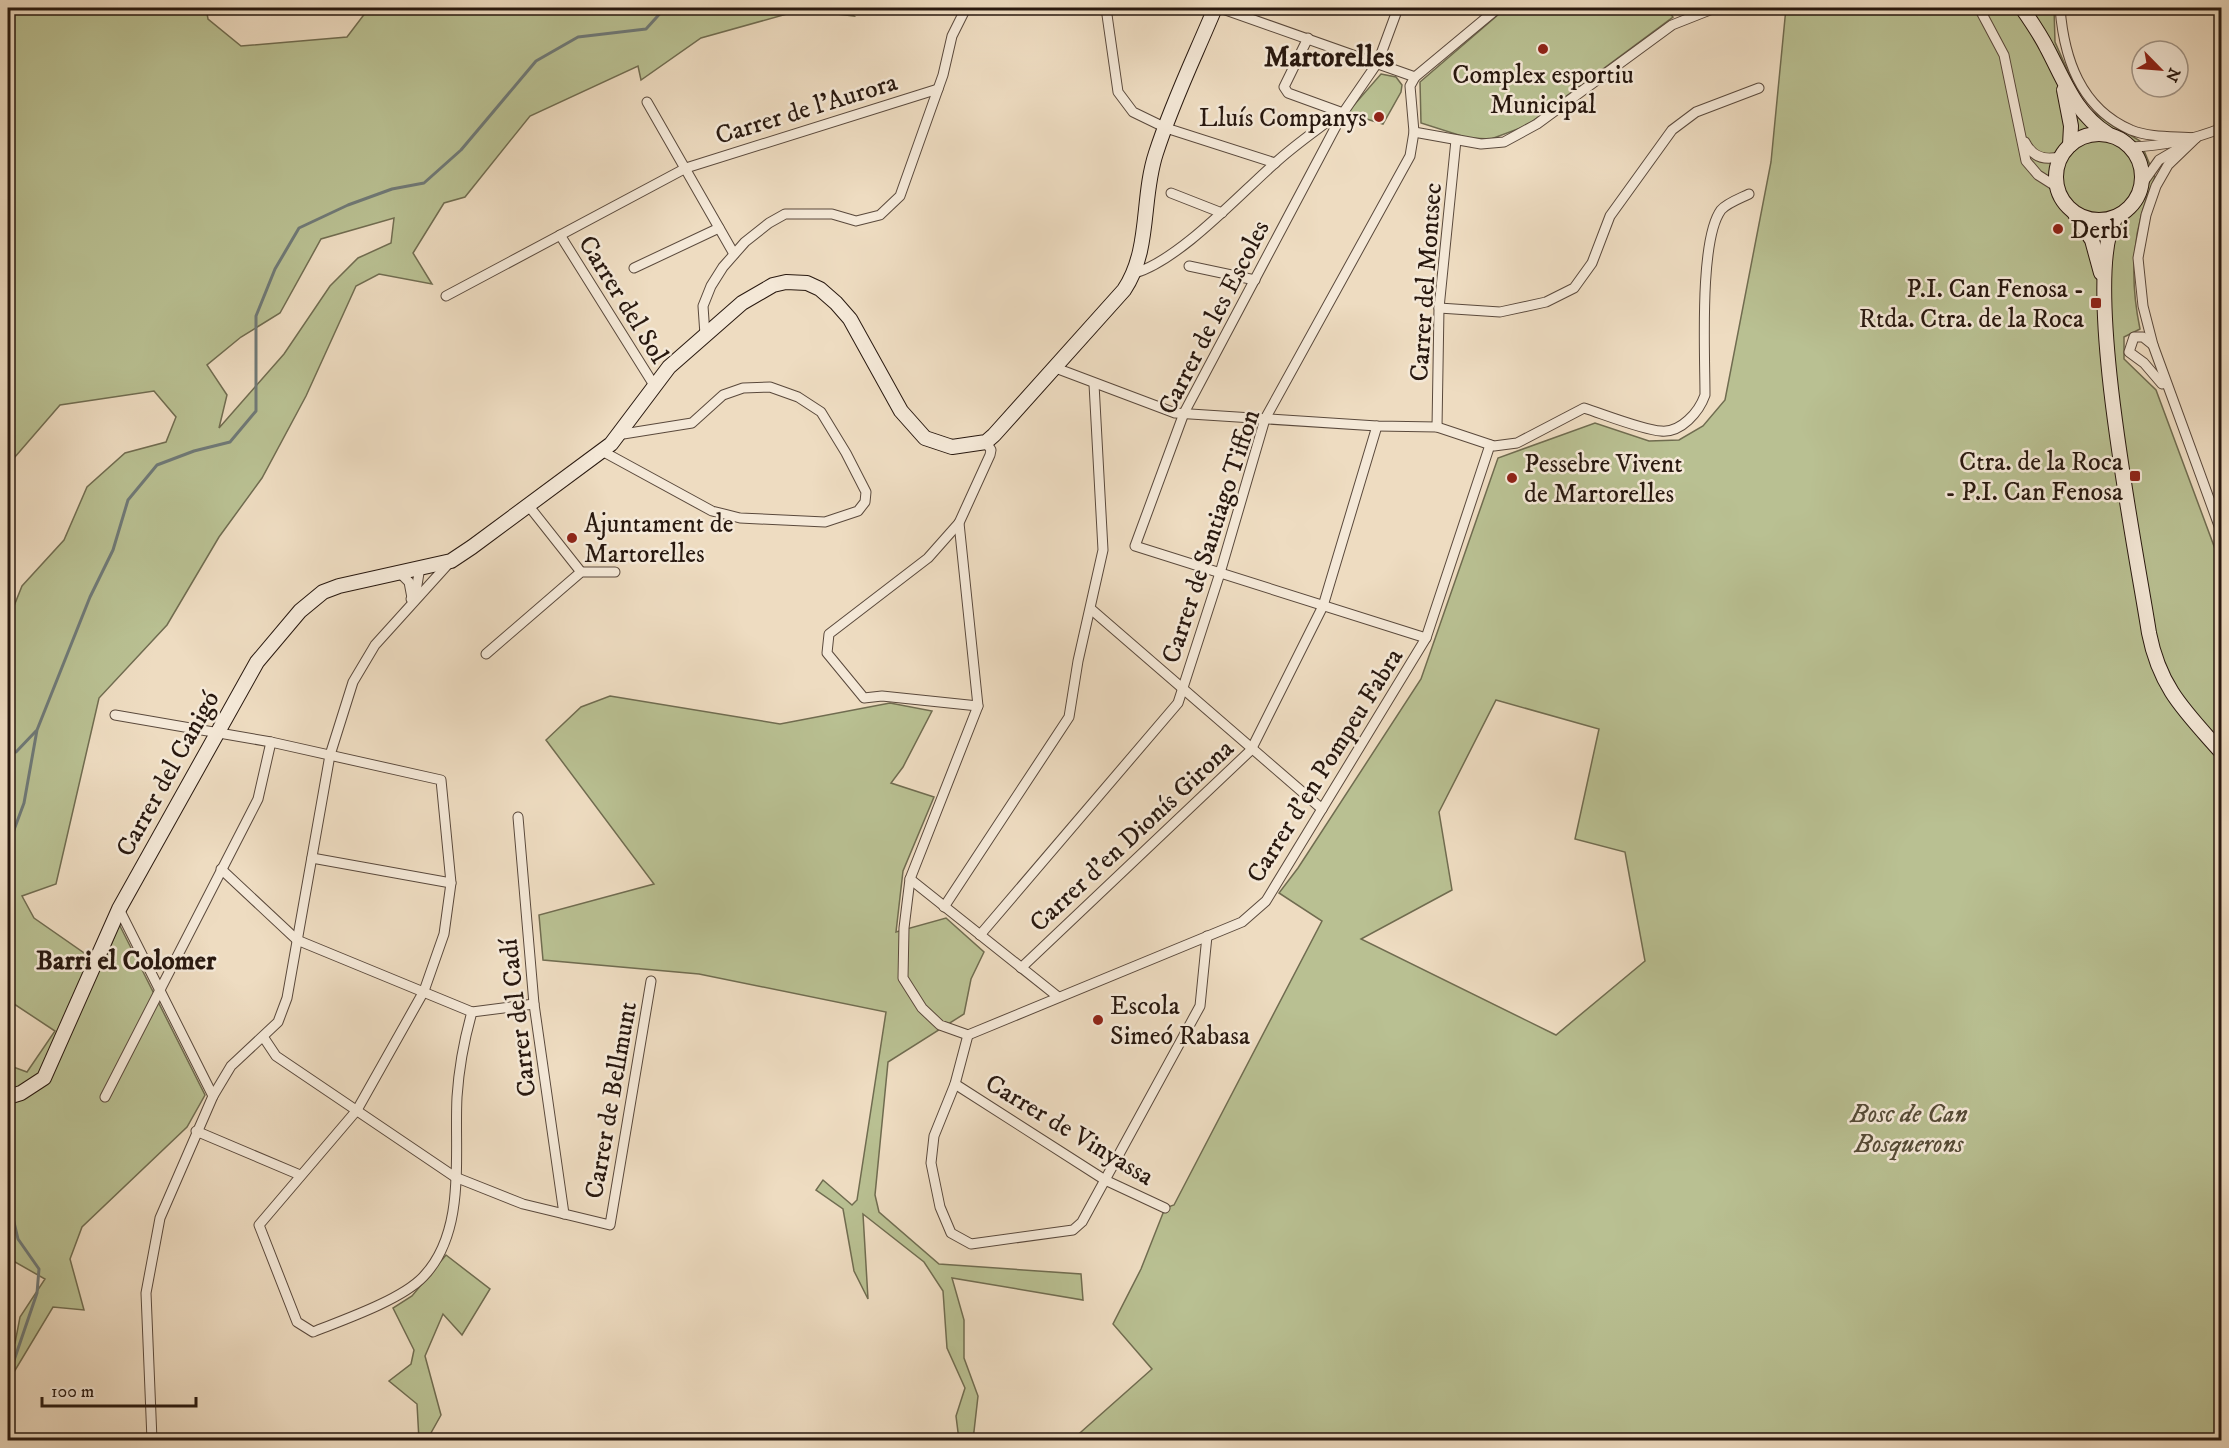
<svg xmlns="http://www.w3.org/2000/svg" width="2229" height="1448" viewBox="0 0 2229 1448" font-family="'IM FELL DW Pica',serif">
	<rect width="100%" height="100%" fill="#eedcc1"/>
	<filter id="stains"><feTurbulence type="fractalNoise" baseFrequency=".00333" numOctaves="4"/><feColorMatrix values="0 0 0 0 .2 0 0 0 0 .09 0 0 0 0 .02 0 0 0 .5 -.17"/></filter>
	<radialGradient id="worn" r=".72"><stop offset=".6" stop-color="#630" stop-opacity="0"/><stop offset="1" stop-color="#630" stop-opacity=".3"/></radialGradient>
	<g fill="#b9c092" stroke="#706c50" stroke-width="1.5" fill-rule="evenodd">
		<path d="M8,8H206L208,19L241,46L347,37L369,8H846L854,16L801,10L701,38L641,80L638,66L530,116L465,197L444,203L413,253L432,284L379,274L356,286L306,396L262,478L219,537L167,625L99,698L56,884L22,896L34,918L103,966L119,924L205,1095L187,1127L82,1227L70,1259L84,1310L53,1307L8,1382V1343H15L20,1317L45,1279L8,1258V1065L27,1072L55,1031L8,1000V621L22,586L64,540L87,487L125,453L166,442L176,417L154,391L60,405L8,465ZM394,218L391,243L358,258L330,286L284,354L219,428L227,395L207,365L241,337L280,313L321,239Z"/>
		<polygon points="1506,8 1666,8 1673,17 1526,126 1491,139 1468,138 1421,123 1420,82"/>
		<path d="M1786,8H2054L2055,42L2073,83L2088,109L2140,141L2155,177C2132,227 2129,276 2140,329L2124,337V359L2156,390L2221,565V1440H1072L1152,1369L1113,1324L1141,1269L1165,1208L1174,1205L1322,921L1279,893L1298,868L1421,679L1498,458L1595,423L1649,441L1679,440L1703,426L1725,400L1771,162ZM1496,700L1599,729L1575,839L1625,852L1645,961L1556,1035L1361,939L1452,890L1439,812Z"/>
		<polygon points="1381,74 1396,77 1402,85 1401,92 1383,124 1347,113"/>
		<polygon points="610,696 780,724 890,703 932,711 903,767 891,783 934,797 903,871 896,932 946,918 984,952 971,979 964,1014 888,1062 875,1195 879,1212 939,1264 1081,1274 1083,1300 952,1278 964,1320 964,1358 978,1396 973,1440 959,1440 956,1416 965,1388 947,1348 943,1291 924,1262 863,1214 868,1299 854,1271 843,1209 816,1190 823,1180 852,1205 857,1200 886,1012 699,974 543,960 539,915 654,884 546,740 581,707"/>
		<polygon points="446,1255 490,1289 462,1335 443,1314 425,1356 441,1415 427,1440 419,1440 417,1404 389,1381 411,1364 414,1350 393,1308 412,1296"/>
	</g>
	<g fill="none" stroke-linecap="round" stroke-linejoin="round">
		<g stroke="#6f7977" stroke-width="3">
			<polyline points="8,753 16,752 36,731"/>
			<polyline points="8,846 24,803 37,730 90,597 113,550 128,500 157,465 194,451 230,442 256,411 256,316 275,269 299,228 348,205 392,189 424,183 461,150 536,61 578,37 646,29 665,8"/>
			<polyline points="8,1197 18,1239 39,1269 37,1293 8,1378"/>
		</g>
		<g stroke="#5a493c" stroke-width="11">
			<g id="street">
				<polyline points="1106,8 1118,92 1133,112 1166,128 1275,163"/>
				<polyline points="1220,8 1415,77"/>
				<polyline points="1979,8 2004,55 2026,161 2038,175 2057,187"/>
				<path d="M2060,8C2064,58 2080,108 2131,130C2151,138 2175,136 2196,138"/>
				<polyline points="1308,38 1284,87 1288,93 1343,113 1184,413 1135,546 1426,638"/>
				<polyline points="647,102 734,254"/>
				<polyline points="1414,132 1481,144 1504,142 1537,124 1672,25 1715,8"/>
				<polyline points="2196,138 2168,165 2156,186 2146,215 2138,258 2143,306 2153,345 2222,534"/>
				<path d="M2025,142C2033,158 2046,161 2062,156"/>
				<path d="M2131,147C2163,146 2192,140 2222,128"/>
				<polyline points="2142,184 2159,160 2183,146"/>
				<polyline points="1171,193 1222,213"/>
				<polyline points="560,235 654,385"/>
				<polyline points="1189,266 1255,280"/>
				<polyline points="634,268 719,228"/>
				<path d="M1135,273C1179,260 1238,196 1273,165C1292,147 1314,132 1335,116L1343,113L1378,62L1398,8"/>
				<polyline points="446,296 686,168 938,89"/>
				<polyline points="1439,308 1500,312 1546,302 1574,288 1592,263 1610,216 1672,130 1696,112 1759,88"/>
				<polyline points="705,335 703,306 711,286 723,267 745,242 769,223 785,214 832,214 856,221 880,215 900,196 943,75 952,36 966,8"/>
				<polyline points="2153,345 2143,337 2134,337 2129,352 2144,363 2162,384"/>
				<path d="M1053,367L1175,413L1377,426L1437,427L1494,446L1517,443L1584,408C1603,414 1643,430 1661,431C1681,433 1699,412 1705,395C1705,355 1699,240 1721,210C1727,203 1741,198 1749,194"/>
				<polyline points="1437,427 1439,308 1456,140"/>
				<polyline points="602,451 712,511 740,518 825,522 858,511 865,502 866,492 846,453 821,412 798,397 770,387 743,388 723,395 692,423 617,435"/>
				<polyline points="528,505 581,572"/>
				<polyline points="959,523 928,558 829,634 827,653 864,698 882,696 978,706"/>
				<polyline points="398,571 409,582 412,598"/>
				<polyline points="411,599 416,591 420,567"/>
				<polyline points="1092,610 1322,809"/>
				<polyline points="486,654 581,572 615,572"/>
				<path d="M115,715L271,742L441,780L451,883L444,934L424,991L357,1110L259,1225L297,1322L313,1332C343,1320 401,1300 423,1277C467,1231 454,1154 457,1097C459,1067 464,1040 472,1012"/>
				<polyline points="518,817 534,1004 564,1214"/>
				<polyline points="312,858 451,883"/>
				<polyline points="221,869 297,940 472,1012 534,1004"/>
				<polyline points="910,879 1057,996"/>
				<polyline points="944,907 1069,717 1078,661 1103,550 1094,384"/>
				<polyline points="119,909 213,1096"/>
				<polyline points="980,935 1178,703 1220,573 1265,419 1410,156 1414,132 1410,86 1415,77 1498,8"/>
				<polyline points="1021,968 1251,750 1323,606 1377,426"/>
				<polyline points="968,1035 1242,922 1266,901 1426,638 1490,445"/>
				<polyline points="968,1035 955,1084 934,1136 931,1163 940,1207 951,1233 971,1244 1073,1230 1082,1222 1200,1006 1207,936"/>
				<polyline points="968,1035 940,1025 922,1008 903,978 904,928 910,879 978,706 959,523 990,455 991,450 986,442"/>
				<polyline points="264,1038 276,1056 455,1177 523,1204 610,1225 651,981"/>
				<polyline points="955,1084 1105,1180 1165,1208"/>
				<polyline points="105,1097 258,799 271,742"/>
				<polyline points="196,1131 300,1175"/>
				<polyline points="152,1440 146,1293 160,1218 213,1096 231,1066 278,1022 287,998 330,755 353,682 375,645 450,562"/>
			</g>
		</g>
		<g stroke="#28180f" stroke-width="16">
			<g id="secondary">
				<path d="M2022,8C2031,21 2040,34 2047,48C2065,82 2075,113 2108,134"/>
				<polyline points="2064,90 2071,126 2070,145"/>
				<circle cx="2099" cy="177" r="43"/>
				<polyline points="2075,214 2092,240 2101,273"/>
				<path d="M2116,217C2080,276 2137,554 2149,633C2160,689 2186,712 2222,753"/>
				<path d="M8,1097L21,1093L44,1078L119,909L257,662L300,611L323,592L339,586L451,561L472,547L611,444L669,367L742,303L773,285L786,282L807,283L820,289L836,303L850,319L901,411L925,438L952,447L986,442L994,435L1124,290C1151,250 1141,198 1156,153C1172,103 1195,56 1215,8"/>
			</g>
		</g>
		<use href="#street" stroke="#f4e8d7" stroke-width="9"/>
		<use href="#secondary" stroke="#f4e8d7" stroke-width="14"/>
	</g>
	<g fill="#8f2418" stroke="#f4e8d7" stroke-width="2">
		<circle cx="1543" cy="49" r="6"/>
		<circle cx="1379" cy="117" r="6"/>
		<circle cx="2058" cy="229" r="6"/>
		<rect x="2090" y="297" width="12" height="12" rx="3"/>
		<rect x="2129" y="470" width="12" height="12" rx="3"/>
		<circle cx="1512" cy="478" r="6"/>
		<circle cx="572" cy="538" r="6"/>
		<circle cx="1098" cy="1020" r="6"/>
	</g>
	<g text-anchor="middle" stroke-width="5" stroke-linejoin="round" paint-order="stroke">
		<g font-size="26" fill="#28180f" stroke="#f4e8d7" text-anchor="start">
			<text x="1543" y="83" text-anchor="middle">Complex esportiu<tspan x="1543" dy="30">Municipal</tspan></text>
			<text x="1367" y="126" text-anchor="end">Lluís Companys</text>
			<text x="2070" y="238">Derbi</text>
			<text x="2084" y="297" text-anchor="end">P.I. Can Fenosa -<tspan x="2084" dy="30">Rtda. Ctra. de la Roca</tspan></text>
			<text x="2123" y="470" text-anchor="end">Ctra. de la Roca<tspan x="2123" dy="30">- P.I. Can Fenosa</tspan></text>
			<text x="1524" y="472">Pessebre Vivent<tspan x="1524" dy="30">de Martorelles</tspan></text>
			<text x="584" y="532">Ajuntament de<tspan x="584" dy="30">Martorelles</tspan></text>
			<text x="1110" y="1014">Escola<tspan x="1110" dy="30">Simeó Rabasa</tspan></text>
		</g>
		<g font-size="26" fill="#28180f" stroke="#f4e8d7">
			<text transform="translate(806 108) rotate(-17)" y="9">Carrer de l'Aurora</text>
			<text transform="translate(1425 282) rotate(-86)" y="9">Carrer del Montsec</text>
			<text transform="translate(624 299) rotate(58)" y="9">Carrer del Sol</text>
			<text transform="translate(1213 317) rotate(-63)" y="9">Carrer de les Escoles</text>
			<text transform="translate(1210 536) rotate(-72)" y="9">Carrer de Santiago Tiffon</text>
			<text transform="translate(1324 765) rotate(-58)" y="9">Carrer d'en Pompeu Fabra</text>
			<text transform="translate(167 773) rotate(-61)" y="9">Carrer del Canigó</text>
			<text transform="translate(1131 835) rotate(-43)" y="9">Carrer d'en Dionís Girona</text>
			<text transform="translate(517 1018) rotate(-97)" y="9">Carrer del Cadí</text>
			<text transform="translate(610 1100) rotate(-80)" y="9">Carrer de Bellmunt</text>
			<text transform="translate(1070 1129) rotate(31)" y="9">Carrer de Vinyassa</text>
		</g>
		<g font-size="26" font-style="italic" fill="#544a36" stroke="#f4e8d7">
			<text x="1909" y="1122">Bosc de Can<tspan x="1909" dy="30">Bosquerons</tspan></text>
		</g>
		<g font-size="27" font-weight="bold" fill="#28180f" stroke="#f4e8d7">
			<text x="126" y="969">Barri el Colomer</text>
		</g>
		<g font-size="28" font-weight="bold" fill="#28180f" stroke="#f4e8d7">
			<text x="1329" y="66">Martorelles</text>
		</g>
	</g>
	<rect width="2229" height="1448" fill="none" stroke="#eedcc1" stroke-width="30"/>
	<rect x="9" y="9" width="2211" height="1430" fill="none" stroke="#28180f" stroke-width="3"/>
	<rect x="15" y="15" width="2199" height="1418" fill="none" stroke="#28180f" stroke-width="1.5"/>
	<g transform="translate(2160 69) rotate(115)"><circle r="28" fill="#f4e8d7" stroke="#a29587" stroke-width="1.5"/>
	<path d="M0-4.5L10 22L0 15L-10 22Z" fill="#8f2418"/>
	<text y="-9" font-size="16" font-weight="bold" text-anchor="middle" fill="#28180f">N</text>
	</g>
	<path d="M42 1397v9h154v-9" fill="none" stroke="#28180f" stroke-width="3"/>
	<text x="51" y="1397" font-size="18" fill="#28180f" stroke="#f4e8d7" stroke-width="4.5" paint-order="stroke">100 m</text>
	<rect width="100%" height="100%" filter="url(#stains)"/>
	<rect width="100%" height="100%" fill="url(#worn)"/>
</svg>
